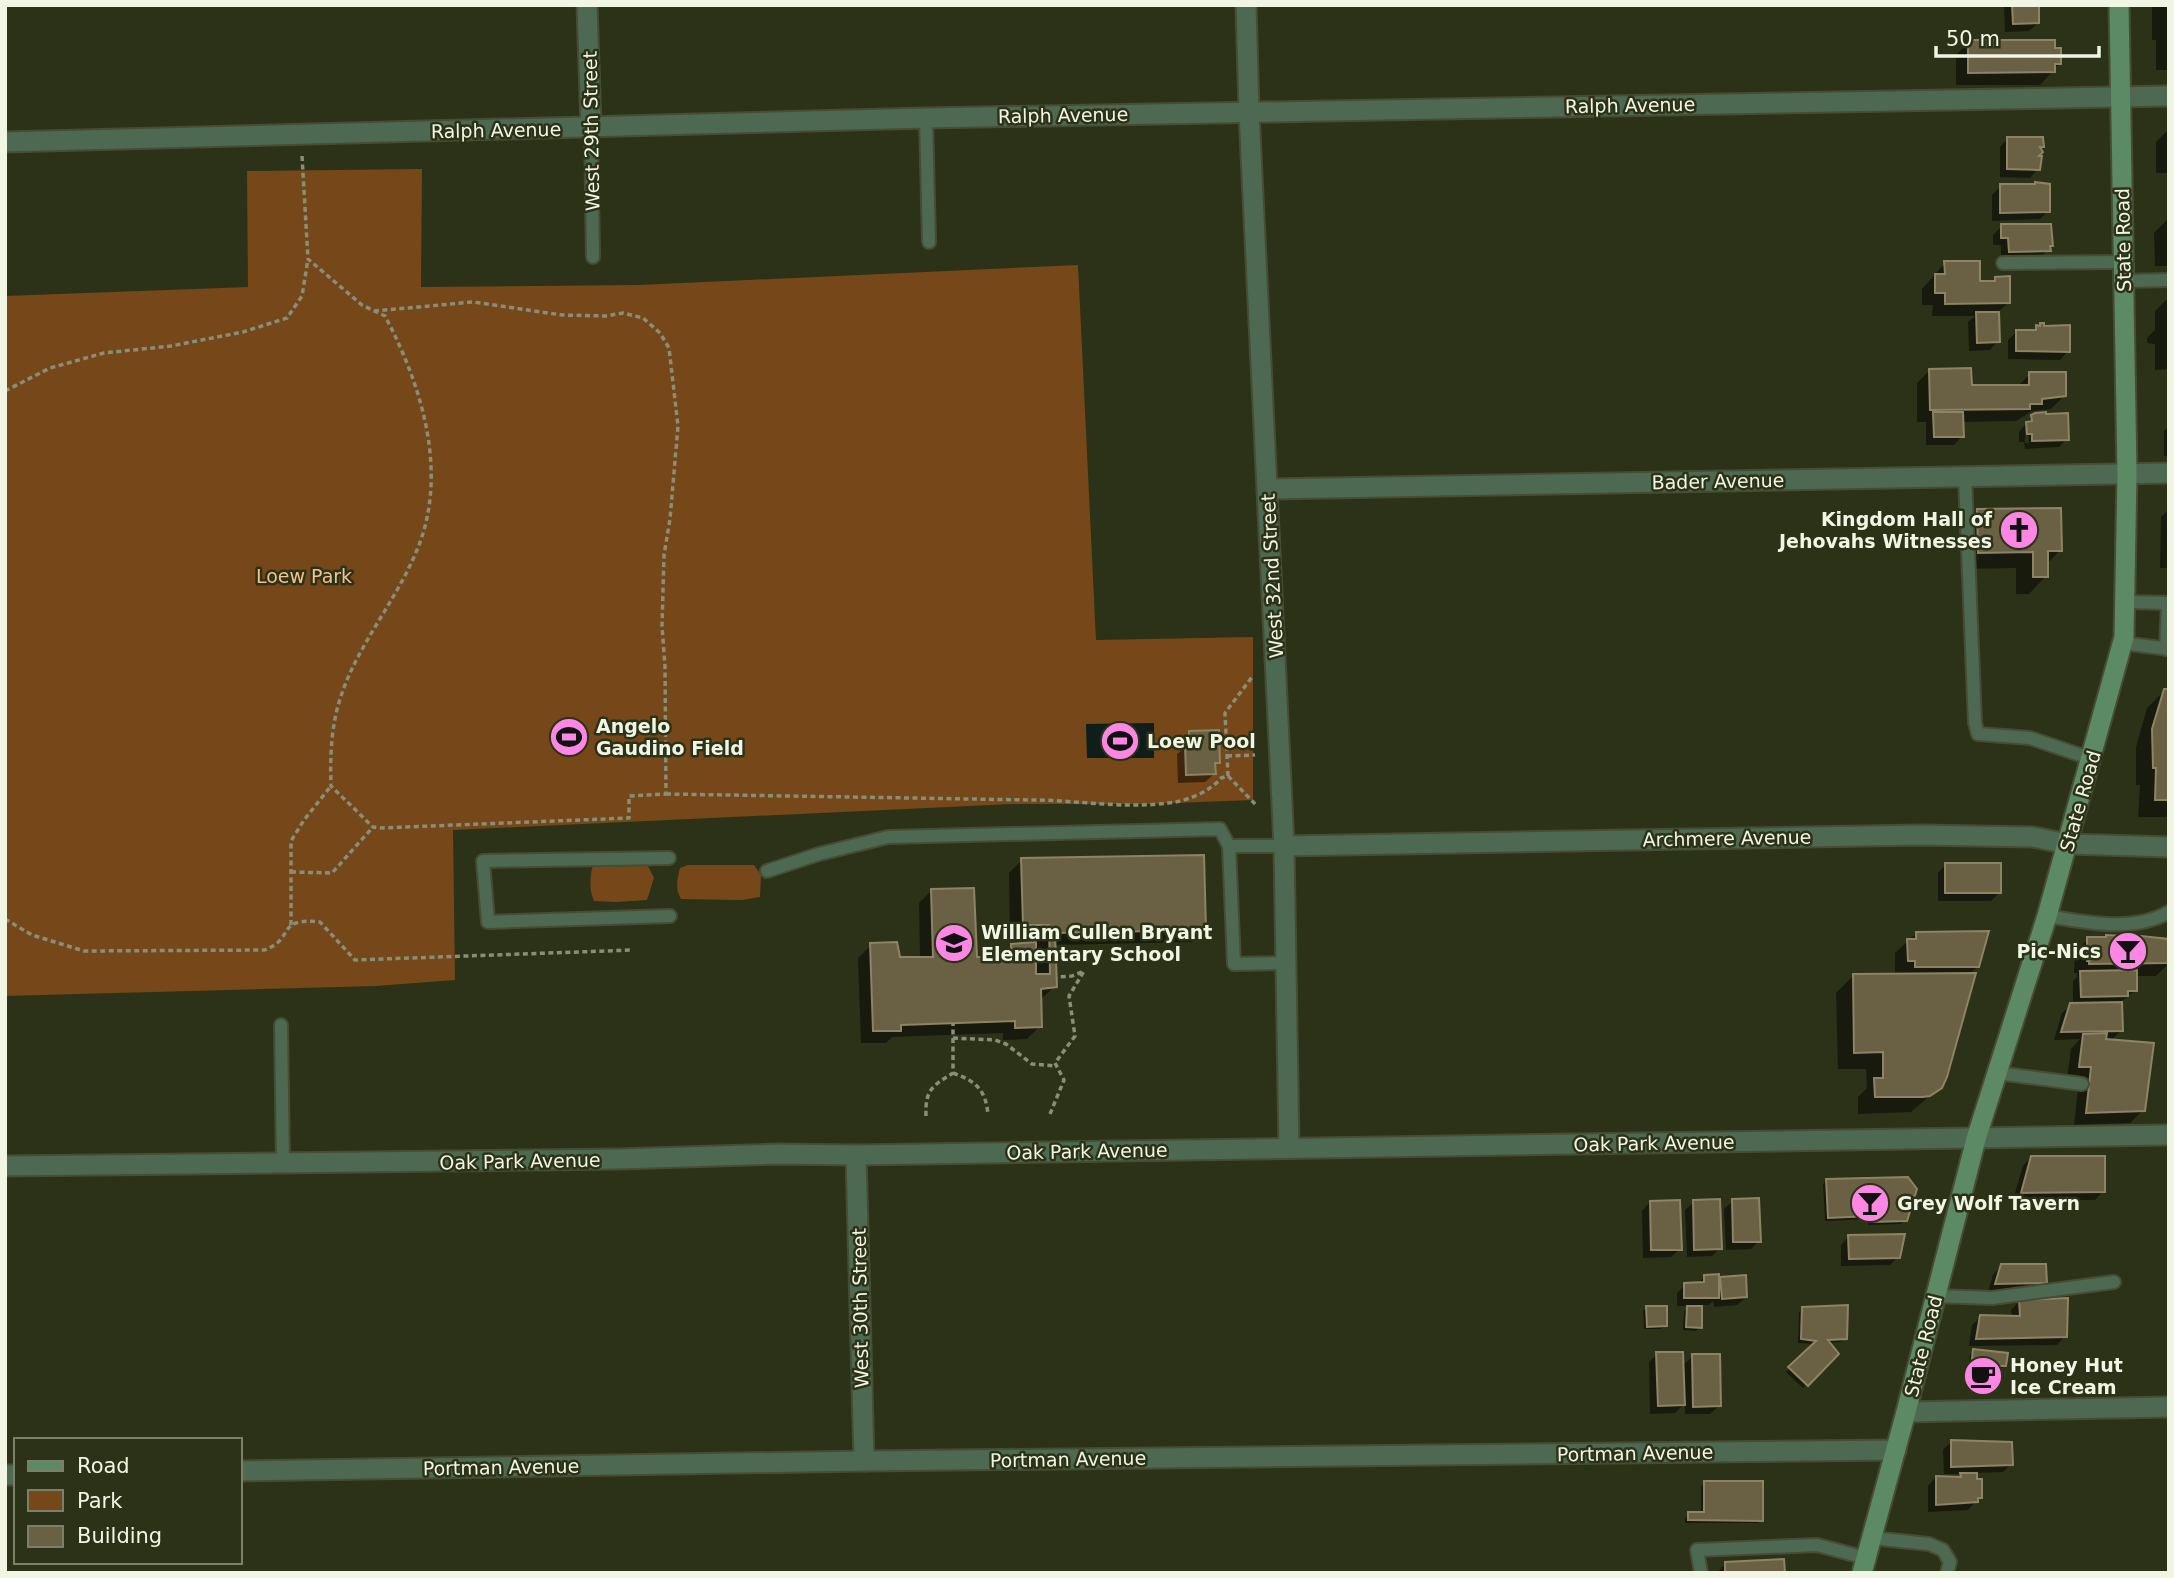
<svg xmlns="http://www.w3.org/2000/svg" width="2174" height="1578" viewBox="0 0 2174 1578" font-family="'DejaVu Sans',sans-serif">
	<rect width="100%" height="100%" fill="#2c3217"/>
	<g fill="#764718">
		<polygon points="422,169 421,287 640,285 1078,265 1096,640 1253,637 1253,800 1147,804 1013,804 453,830 455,980 376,986 5,996 5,296 248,287 247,171"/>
		<path d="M597,864H647L654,878L647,900L616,902L594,901C589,889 590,880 592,868Z"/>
		<path d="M688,865H754L761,875L760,897L742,900L681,899C675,889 677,880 680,868Z"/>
	</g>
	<polygon fill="#0e1e1a" points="1154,723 1154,758 1087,758 1086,724"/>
	<g fill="#0007" fill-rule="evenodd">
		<polygon points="2004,5 2037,5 2038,23 2029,31 2005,32"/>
		<polygon points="2152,5 2169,5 2169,70 2156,70 2156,40 2152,40"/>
		<polygon points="1969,42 2059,64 2040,85 1956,85 1956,55"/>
		<polygon points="2169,129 2169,173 2156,173 2156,142"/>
		<polygon points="2008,138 2042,147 2039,149 2038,169 2030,178 2000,177 2000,147"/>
		<polygon points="2001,186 2048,211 2040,219 1992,221 1992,195"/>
		<polygon points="2167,220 2169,266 2155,266 2154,233"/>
		<polygon points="2002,226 2051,245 2040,259 2001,260 2001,245 1993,245 1993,235"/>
		<polygon points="1945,263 1978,283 1991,282 1995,278 2008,303 1997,313 1998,341 1990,350 1969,351 1968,322 1975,316 1932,316 1933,305 1922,305 1922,289"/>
		<polygon points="2169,297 2169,369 2155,370 2155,344 2147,343 2147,338 2155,330 2155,311"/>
		<polygon points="2037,327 2068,351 2060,360 2008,359 2008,340 2017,331 2032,331"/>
		<polygon points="1930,370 1970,387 2017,387 2030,374 2064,396 2051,409 2032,411 2016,421 1962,422 1962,436 1954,445 1926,445 1926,422 1917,422 1917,383"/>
		<path d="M2032,416L2067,439L2059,447L2025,449L2024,442H2019V432ZM2028,422L2029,443H2025V426Z"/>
		<polygon points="2169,426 2169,456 2164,456 2164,431"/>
		<polygon points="2169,509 2169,568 2160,568 2161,517"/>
		<polygon points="1978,511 2060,550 2046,565 2046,576 2029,594 2016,594 2016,568 1961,569 1960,529"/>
		<polygon points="2164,691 2169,691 2169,817 2138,817 2140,785 2136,785 2136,747 2147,708"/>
		<polygon points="1190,732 1218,762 1213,767 1214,774 1205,782 1178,783 1177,754 1182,750 1181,741"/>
		<polygon points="1022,860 1204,929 1191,942 1053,945 1055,986 1040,1000 1040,1026 1027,1039 1003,1040 1003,1033 892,1037 886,1043 861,1043 858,958 871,945 898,959 920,959 919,903 932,890 975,958 999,959 1012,946 1037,944 1036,937 1010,937 1009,873"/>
		<polygon points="1946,864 1999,893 1991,901 1938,901 1938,873"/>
		<polygon points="1916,934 1978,966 1969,975 1941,1086 1911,1112 1858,1114 1858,1097 1867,1088 1866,1069 1838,1069 1836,993 1854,975 1895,975 1895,953"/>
		<polygon points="2132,937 2169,940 2169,963 2156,976 2135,976 2136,990 2118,1004 2121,1031 2110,1041 2143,1110 2130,1123 2074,1125 2079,1080 2067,1079 2071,1049 2080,1039 2054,1040 2062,1013 2073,1004 2073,981 2077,977 2077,973 2074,973 2075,952 2088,939 2130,939"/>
		<polygon points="2031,1157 2103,1191 2095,1200 2013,1200 2023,1166"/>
		<polygon points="1827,1180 1905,1220 1901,1224 1868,1225 1868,1219 1825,1221 1823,1184"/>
		<polygon points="1733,1201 1759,1241 1751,1249 1726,1250 1724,1209"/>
		<polygon points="1650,1202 1680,1249 1671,1257 1643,1258 1642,1211"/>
		<polygon points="1694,1202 1720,1248 1712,1256 1687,1257 1685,1210"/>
		<polygon points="1849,1236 1898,1257 1890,1265 1841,1266 1841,1245"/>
		<polygon points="2001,1266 2045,1283 2036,1291 1988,1292 1993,1275"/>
		<polygon points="1705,1276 1717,1282 1721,1279 1746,1297 1737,1305 1714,1307 1713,1301 1709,1305 1701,1305 1700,1327 1696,1331 1683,1330 1684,1311 1689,1306 1677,1306 1677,1293 1685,1285 1697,1284"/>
		<polygon points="2019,1302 2065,1336 2057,1345 1969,1346 1972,1325 1981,1317 2012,1318 2011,1310"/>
		<polygon points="1647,1307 1665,1326 1661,1329 1644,1329 1643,1311"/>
		<polygon points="1802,1309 1845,1339 1841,1342 1828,1343 1836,1354 1803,1388 1786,1372 1815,1344 1798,1343 1799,1312"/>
		<polygon points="1974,1351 2004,1366 2001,1369 1995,1369 1993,1387 1989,1391 1966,1388 1970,1355"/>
		<polygon points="1657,1354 1682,1366 1693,1356 1719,1406 1710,1414 1685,1414 1685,1403 1675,1413 1650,1414 1649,1362"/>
		<polygon points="1951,1442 2011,1464 2003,1472 1975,1473 1980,1497 1968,1510 1928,1512 1928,1486 1936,1477 1958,1478 1963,1474 1944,1474 1943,1450"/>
		<polygon points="1705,1483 1761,1520 1758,1523 1685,1523 1685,1518 1689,1514 1701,1514 1701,1486"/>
		<polygon points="1726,1563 1783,1573 1717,1573"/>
	</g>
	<g fill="#6a6043" stroke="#8d8365" stroke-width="2">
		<polygon points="2012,5 2039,5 2039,23 2013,24"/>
		<polygon points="1968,40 2055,40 2055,48 2061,48 2061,64 2055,64 2055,72 1968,73"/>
		<polygon points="2007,137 2043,137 2044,147 2040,147 2043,152 2039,156 2042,156 2040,170 2007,169"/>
		<polygon points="2035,182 2050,184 2050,212 2000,213 2000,184 2035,184"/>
		<polygon points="2001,224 2051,224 2053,246 2050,246 2051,251 2009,252 2008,238 2001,238"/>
		<polygon points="1944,261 1980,261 1980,281 1995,281 1995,277 2010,276 2010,303 1945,304 1945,293 1935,293 1935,274 1945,274"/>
		<polygon points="1976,312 1999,312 2000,342 1977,343"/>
		<polygon points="2040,323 2044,323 2044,326 2070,325 2070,352 2016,351 2016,330 2036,330 2036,325 2040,326"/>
		<polygon points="1971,368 1972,385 2029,385 2029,372 2066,372 2066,396 2042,399 2042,404 2030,404 2030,409 1930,410 1929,369"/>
		<polygon points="1933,412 1963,412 1964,437 1934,437"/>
		<polygon points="2046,412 2046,414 2068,413 2069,440 2032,441 2032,434 2027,434 2026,422 2032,421 2031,415 2035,413"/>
		<polygon points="2061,508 2062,551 2048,551 2048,577 2033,577 2033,552 1978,553 1977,509"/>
		<polygon points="2164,689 2169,689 2169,800 2155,800 2156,768 2153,768 2152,729"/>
		<polygon points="1219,730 1220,763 1215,763 1216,774 1186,775 1185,744 1189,744 1189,731"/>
		<polygon points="1204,855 1206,930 1055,933 1057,987 1041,989 1042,1027 1015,1028 1015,1021 901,1025 901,1031 873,1031 870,943 897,942 900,957 933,957 931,889 974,888 977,957 1011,957 1011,944 1036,942 1036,974 1050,974 1049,925 1023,925 1021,858"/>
		<rect x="1945" y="863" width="56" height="30"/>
		<polygon points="1989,931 1979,967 1915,967 1915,961 1908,961 1907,939 1916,939 1916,932"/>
		<polygon points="2106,935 2124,936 2124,938 2132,938 2132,935 2169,939 2169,963 2089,964 2089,961 2087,961 2087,937 2106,937"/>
		<polygon points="2137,970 2137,991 2128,991 2128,996 2081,997 2080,971"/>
		<polygon points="1976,973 1947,1077 1942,1088 1930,1096 1923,1097 1875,1097 1874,1078 1883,1078 1883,1052 1854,1053 1853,974"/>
		<polygon points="2122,1002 2123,1031 2061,1032 2070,1003"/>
		<polygon points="2107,1033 2106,1039 2154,1043 2145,1111 2086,1113 2091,1067 2079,1067 2083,1034"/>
		<polygon points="2031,1156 2105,1156 2105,1192 2021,1193"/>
		<polygon points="1908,1177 1917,1189 1907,1221 1871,1222 1871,1216 1828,1218 1826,1179"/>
		<polygon points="1759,1198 1761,1242 1733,1242 1732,1199"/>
		<polygon points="1720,1199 1722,1249 1694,1250 1693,1200"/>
		<polygon points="1680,1200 1682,1250 1651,1250 1650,1201"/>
		<polygon points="1905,1234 1900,1258 1849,1259 1848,1235"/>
		<polygon points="2001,1264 2046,1264 2047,1283 1995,1284"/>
		<polygon points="1719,1274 1719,1298 1684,1298 1684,1283 1704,1282 1704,1275"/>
		<polygon points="1746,1275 1747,1297 1722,1299 1720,1277"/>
		<polygon points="2068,1298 2067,1337 1976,1339 1980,1315 2020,1316 2019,1300"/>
		<polygon points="1848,1305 1847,1339 1828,1340 1839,1354 1808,1386 1788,1367 1816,1341 1801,1339 1802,1307"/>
		<polygon points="1646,1306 1667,1306 1667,1326 1647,1327"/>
		<polygon points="1687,1306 1702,1306 1702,1328 1686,1327"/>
		<polygon points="1973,1349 2008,1353 2006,1366 1997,1366 1994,1388 1969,1385"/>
		<polygon points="1656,1352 1683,1352 1685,1405 1658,1406"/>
		<polygon points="1692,1354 1720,1354 1721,1406 1693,1407"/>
		<polygon points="1951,1440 2012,1442 2013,1465 1951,1467"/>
		<polygon points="1960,1473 1977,1473 1977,1479 1982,1479 1982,1498 1978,1498 1978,1502 1936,1505 1936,1476 1961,1477"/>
		<polygon points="1704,1481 1763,1481 1763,1521 1688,1520 1688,1512 1704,1512"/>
		<polygon points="1784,1559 1785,1573 1725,1573 1725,1562"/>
	</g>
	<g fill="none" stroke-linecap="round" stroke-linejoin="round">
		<g stroke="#474d34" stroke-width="16">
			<g id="service">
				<polyline points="926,118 929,242"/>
				<polyline points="591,127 593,257"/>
				<polyline points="2003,263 2123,262"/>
				<polyline points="2123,281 2169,280"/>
				<polyline points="1965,476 1975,723 1978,734 2030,738 2092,759"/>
				<polyline points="2124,602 2169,603"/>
				<polyline points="2122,643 2169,649"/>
				<polyline points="2166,649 2168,603"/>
				<polyline points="1284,846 1229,846 1234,964 1286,963"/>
				<polyline points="669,858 483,861 488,922 670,916"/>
				<polyline points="767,871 819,854 888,837 1220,829 1229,846"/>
				<path d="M2047,916C2086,922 2133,933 2169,912"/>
				<polyline points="281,1025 283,1164"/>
				<polyline points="1997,1073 2082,1084"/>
				<polyline points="1936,1296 1992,1298 2114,1282"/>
				<polyline points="1872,1538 1929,1544 1943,1550 1950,1562 1947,1573"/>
				<polyline points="1701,1573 1697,1550 1817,1545 1866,1558"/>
			</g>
		</g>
		<g stroke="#474d34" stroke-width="23">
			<g id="minor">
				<polyline points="587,5 591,127"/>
				<polyline points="1246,5 1249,112 1284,846 1289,1148"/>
				<polyline points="5,142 926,118 2169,96"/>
				<polyline points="1268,489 2169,473"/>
				<polyline points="1284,846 1921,835 2033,837 2068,844 2169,847"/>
				<polyline points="856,1155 864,1461"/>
				<polyline points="5,1166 619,1159 777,1154 856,1155 2169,1135"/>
				<polyline points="1906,1412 2169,1407"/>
				<polyline points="240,1471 864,1461 1896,1450"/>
				<polyline points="5,1475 16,1475"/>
			</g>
		</g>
		<g stroke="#474d34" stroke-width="23">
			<polyline id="secondary" points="1862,1573 1906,1412 1976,1139 2047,916 2124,637 2127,474 2119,5"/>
		</g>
		<g stroke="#888e77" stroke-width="3.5" stroke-dasharray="5 3.5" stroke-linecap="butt">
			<path d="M302,156L308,259L362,305L385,316C422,386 449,473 417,550C395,604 353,650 338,706C331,731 330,760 331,786L373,827L381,828L629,818V796L666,794L665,666L662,626L664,555L670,519L678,426L669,348L660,333L643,318L623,313L606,316L562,315L473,302L374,311"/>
			<polyline points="5,391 50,368 104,353 171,346 243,332 287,318 302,296 308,259"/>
			<polyline points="1227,756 1255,755"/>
			<polyline points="1228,776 1225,713 1252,677"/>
			<path d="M666,794C788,796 910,798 1032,800C1079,800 1128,810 1175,802C1189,800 1212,790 1221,778L1228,776L1257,806"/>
			<polyline points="291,872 332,873 373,827"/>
			<path d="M5,919L32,935L84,951L264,950C296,939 275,917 320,922L355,960L633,950"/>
			<polyline points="291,925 291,841 304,820 331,786"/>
			<polyline points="953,1038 995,1040 1006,1044 1032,1064 1056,1066"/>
			<path d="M953,1073C976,1081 986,1090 988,1115"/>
			<polyline points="1050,1114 1064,1080 1055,1063 1075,1036 1069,996 1084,971 1072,976 1057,977"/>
			<path d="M926,1116C925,1090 932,1086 953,1073V1023"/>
		</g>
		<use href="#service" stroke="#4d6951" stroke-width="12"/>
		<use href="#minor" stroke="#4d6951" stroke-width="19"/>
		<use href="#secondary" stroke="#5c8a64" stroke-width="19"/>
	</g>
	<defs>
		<g id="church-disc" transform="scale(2.0125)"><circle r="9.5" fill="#fc86e4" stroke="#2c3217"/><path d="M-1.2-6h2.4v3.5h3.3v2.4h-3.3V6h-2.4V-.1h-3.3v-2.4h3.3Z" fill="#111"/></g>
		<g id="stadium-disc" transform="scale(2.0125)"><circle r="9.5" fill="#fc86e4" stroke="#2c3217"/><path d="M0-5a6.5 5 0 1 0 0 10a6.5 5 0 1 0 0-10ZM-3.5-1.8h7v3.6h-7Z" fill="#111"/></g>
		<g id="school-disc" transform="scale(2.0125)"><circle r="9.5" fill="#fc86e4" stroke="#2c3217"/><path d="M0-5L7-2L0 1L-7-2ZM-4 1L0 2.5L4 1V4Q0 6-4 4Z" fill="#111"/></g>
		<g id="bar-disc" transform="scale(2.0125)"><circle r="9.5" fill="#fc86e4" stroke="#2c3217"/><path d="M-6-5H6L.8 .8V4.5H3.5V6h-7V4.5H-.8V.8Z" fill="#111"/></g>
		<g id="cafe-disc" transform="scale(2.0125)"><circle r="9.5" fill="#fc86e4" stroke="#2c3217"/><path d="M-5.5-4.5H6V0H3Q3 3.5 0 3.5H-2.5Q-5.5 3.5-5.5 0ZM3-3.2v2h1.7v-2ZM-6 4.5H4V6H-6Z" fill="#111"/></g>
	</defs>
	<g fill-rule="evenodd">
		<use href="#church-disc" x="2019" y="530"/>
		<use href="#stadium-disc" x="569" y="737"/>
		<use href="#stadium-disc" x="1120" y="741"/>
		<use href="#school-disc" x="954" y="943"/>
		<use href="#bar-disc" x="2128" y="951"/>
		<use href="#bar-disc" x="1870" y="1203"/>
		<use href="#cafe-disc" x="1983" y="1376"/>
	</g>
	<g text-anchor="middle" stroke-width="5" stroke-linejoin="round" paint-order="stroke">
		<g font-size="19" fill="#f0f5e4" stroke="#2c3217">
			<text transform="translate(1630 105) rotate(-1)" y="7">Ralph Avenue</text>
			<text transform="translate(1063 115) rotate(-1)" y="7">Ralph Avenue</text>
			<text transform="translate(496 130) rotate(-1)" y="7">Ralph Avenue</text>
			<text transform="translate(591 131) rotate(-91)" y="7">West 29th Street</text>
			<text transform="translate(2123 240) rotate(-91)" y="7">State Road</text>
			<text transform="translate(1718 481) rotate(-1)" y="7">Bader Avenue</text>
			<text transform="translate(1272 576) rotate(-93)" y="7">West 32nd Street</text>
			<text transform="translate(2080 801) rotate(-74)" y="7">State Road</text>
			<text transform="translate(1727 838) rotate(-1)" y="7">Archmere Avenue</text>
			<text transform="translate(1654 1143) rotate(-1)" y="7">Oak Park Avenue</text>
			<text transform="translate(1087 1151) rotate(-1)" y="7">Oak Park Avenue</text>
			<text transform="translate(520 1161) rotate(-1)" y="7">Oak Park Avenue</text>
			<text transform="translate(860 1308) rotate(-91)" y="7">West 30th Street</text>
			<text transform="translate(1923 1346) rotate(-76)" y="7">State Road</text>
			<text transform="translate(1635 1453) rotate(-1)" y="7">Portman Avenue</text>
			<text transform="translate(1068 1459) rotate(-1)" y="7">Portman Avenue</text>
			<text transform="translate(501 1467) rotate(-1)" y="7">Portman Avenue</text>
		</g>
		<g font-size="19" font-weight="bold" fill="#f0f5e4" stroke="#2c3217" text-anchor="start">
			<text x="1992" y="526" text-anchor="end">Kingdom Hall of<tspan x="1992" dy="22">Jehovahs Witnesses</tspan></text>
			<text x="596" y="733">Angelo<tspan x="596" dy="22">Gaudino Field</tspan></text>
			<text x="1147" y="748">Loew Pool</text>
			<text x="981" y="939">William Cullen Bryant<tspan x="981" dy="22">Elementary School</tspan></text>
			<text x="2101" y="958" text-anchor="end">Pic-Nics</text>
			<text x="1897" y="1210">Grey Wolf Tavern</text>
			<text x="2010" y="1372">Honey Hut<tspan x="2010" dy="22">Ice Cream</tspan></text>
		</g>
		<g font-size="19" fill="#f5bf91" stroke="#2c3217">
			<text x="304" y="583">Loew Park</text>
		</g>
	</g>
	<rect width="2174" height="1578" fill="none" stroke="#f0f5e4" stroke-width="14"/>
	<rect x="14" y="1438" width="228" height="126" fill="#2c3217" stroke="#7a8069" stroke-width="2"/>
	<rect x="28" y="1461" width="35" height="10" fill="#5c8a64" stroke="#7a8069" stroke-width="2"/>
	<text x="77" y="1473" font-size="21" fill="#f0f5e4">Road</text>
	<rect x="28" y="1490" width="35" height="21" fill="#764718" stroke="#7a8069" stroke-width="2"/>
	<text x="77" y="1508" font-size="21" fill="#f0f5e4">Park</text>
	<rect x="28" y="1526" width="35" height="21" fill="#6a6043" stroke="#7a8069" stroke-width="2"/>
	<text x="77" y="1543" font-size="21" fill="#f0f5e4">Building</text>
	<path d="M1936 46v10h163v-10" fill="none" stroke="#f0f5e4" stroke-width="3.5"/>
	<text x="1946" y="46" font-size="21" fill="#f0f5e4" stroke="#2c3217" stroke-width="5" paint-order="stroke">50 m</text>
</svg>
